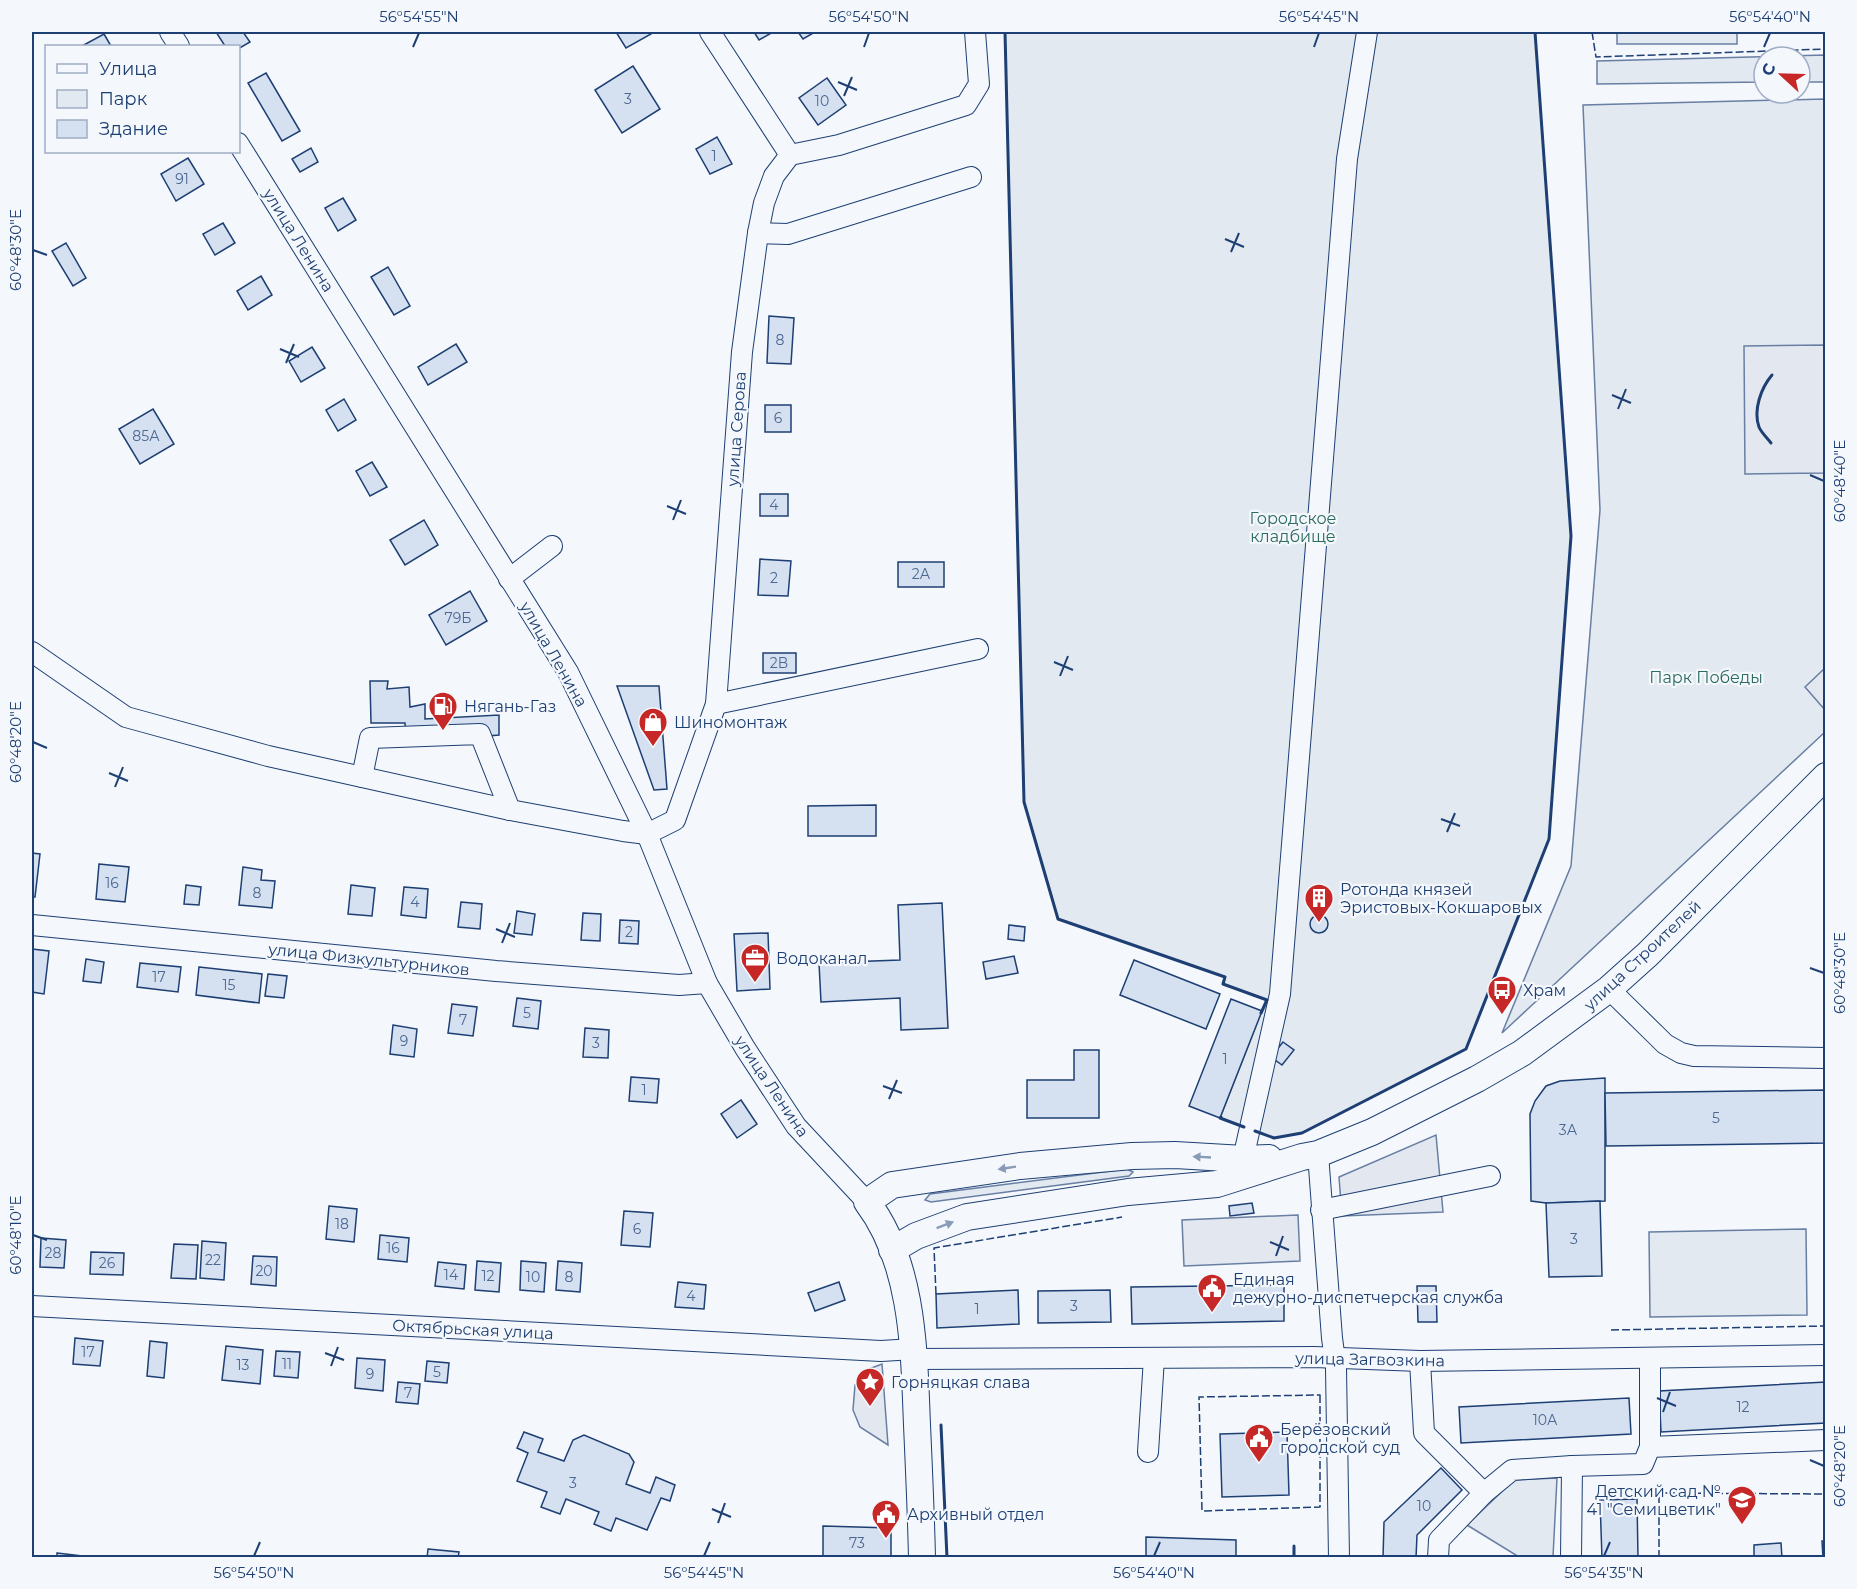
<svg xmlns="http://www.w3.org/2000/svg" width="1857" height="1589" viewBox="0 0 1857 1589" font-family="Montserrat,sans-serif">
	<rect width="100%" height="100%" fill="#f4f7fb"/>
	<g fill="#e3e9f0" stroke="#687fa3" stroke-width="1.5">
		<polygon points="1005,32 1535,32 1571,536 1549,839 1466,1049 1302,1133 1274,1138 1220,1118 1266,1000 1223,984 1225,977 1058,919 1024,802"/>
		<rect x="1617" y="32" width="120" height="12"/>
		<polygon points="1825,55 1825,82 1800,82 1800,57 1764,57 1764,82 1597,84 1597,61"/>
		<polygon points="1825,99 1825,732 1502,1033 1571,866 1600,510 1583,105"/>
		<polygon points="1127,1169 1133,1172 1129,1176 931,1202 925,1200 930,1194"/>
		<polygon points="1806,1229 1807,1315 1650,1317 1649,1232"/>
		<polygon points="1557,1478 1553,1557 1519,1557 1467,1525 1514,1480"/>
	</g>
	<g fill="#e3e8f0" stroke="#687fa3" stroke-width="1.5">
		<polygon points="1825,345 1825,473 1745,474 1744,346"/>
		<polygon points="1825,668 1825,710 1805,687"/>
		<polygon points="1436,1135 1443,1212 1342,1216 1339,1177"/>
		<polygon points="1298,1215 1300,1261 1184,1266 1182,1220"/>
		<polygon points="882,1364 888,1445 860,1427 853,1410 855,1385 869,1369"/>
	</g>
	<g fill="#d5e0f0" stroke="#1d3f73" stroke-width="1.5">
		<polygon points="216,32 243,32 250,42 238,49 238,46 225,46"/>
		<polygon points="616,32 650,32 651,34 626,48"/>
		<polygon points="754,32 773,32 759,40"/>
		<polygon points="798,32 815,32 803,39"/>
		<polygon points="104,34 111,46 82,46"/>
		<polygon points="633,66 660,109 622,133 595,90"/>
		<polygon points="266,73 300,131 282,141 248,83"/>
		<polygon points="827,78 846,105 818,125 799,98"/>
		<polygon points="717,137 732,164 710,174 696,149"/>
		<polygon points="311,148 318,162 300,172 292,159"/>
		<polygon points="188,158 204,184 176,201 161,174"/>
		<polygon points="343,198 356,220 338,231 325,208"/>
		<polygon points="223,223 235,243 215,255 203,234"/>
		<polygon points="66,243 86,278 73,286 52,251"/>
		<polygon points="388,267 410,306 394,315 371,277"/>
		<polygon points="261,276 272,295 248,310 237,291"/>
		<polygon points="769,316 794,318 791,364 767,363"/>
		<polygon points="456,344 467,362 428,385 418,367"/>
		<polygon points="312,347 325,368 301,382 289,361"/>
		<polygon points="344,399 356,420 338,431 326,410"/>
		<rect x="765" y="405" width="26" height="27"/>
		<polygon points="153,409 174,444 140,464 119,429"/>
		<polygon points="372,462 387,487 370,496 356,471"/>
		<rect x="760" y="494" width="28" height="22"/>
		<polygon points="424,520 438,545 405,565 390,540"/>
		<polygon points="760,559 791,561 788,596 758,595"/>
		<rect x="898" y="562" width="46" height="25"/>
		<polygon points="470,591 487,621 446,645 429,615"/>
		<rect x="763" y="653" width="33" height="20"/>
		<polygon points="370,681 388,681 387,689 409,687 410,707 425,704 425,719 499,715 499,735 406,743 405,723 371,723"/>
		<polygon points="617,686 659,686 667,789 654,790"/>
		<polygon points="876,805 876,836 808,836 808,806"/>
		<polygon points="32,853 40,854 35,897 32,897"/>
		<polygon points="99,864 129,867 125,902 96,899"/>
		<polygon points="243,867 262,870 261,880 275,881 272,908 239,905"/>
		<polygon points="186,885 201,887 199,905 184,904"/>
		<polygon points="351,885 375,888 372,916 348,914"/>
		<polygon points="404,887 428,889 426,918 401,915"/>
		<polygon points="461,902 482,904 480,929 458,927"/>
		<polygon points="942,903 948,1028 901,1030 900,998 821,1002 819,963 900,960 898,905"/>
		<polygon points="517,911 535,914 532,935 514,933"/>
		<polygon points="583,913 601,914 600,941 581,940"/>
		<circle cx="1319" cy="924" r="9"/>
		<polygon points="620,920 639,921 638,944 619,943"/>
		<polygon points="1009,925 1025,927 1024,941 1008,939"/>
		<polygon points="768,933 770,989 737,991 734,934"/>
		<polygon points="32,949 49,951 44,994 32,992"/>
		<polygon points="1014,956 1018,973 986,979 983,962"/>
		<polygon points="86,959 104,962 101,983 83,981"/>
		<polygon points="1134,960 1220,994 1206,1029 1120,995"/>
		<polygon points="140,963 181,967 178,992 137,987"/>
		<polygon points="199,967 262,974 259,1003 196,995"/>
		<polygon points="268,974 287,976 284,998 265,996"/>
		<polygon points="517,998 541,1001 538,1029 513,1026"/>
		<polygon points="1231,999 1262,1011 1220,1118 1189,1106"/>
		<polygon points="452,1004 477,1007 473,1036 448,1033"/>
		<polygon points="393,1025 417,1029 414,1057 390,1054"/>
		<polygon points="585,1028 609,1030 608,1058 583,1057"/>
		<polygon points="1283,1042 1294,1050 1282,1065 1271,1057"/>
		<polygon points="1074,1050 1099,1050 1099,1118 1027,1118 1027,1080 1074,1080"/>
		<polygon points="631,1077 659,1079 657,1103 629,1101"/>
		<polygon points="1605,1078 1605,1201 1546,1203 1531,1201 1530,1114 1535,1101 1546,1086 1560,1081"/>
		<polygon points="1826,1090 1826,1143 1606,1146 1605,1093"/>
		<polygon points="741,1100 757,1124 737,1138 721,1114"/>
		<polygon points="1600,1201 1602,1276 1549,1277 1546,1203"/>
		<polygon points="1252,1203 1254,1213 1230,1216 1229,1206"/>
		<polygon points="329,1206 357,1209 354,1242 326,1239"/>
		<polygon points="624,1211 653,1213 650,1247 621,1245"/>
		<polygon points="380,1235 409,1238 407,1262 378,1259"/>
		<polygon points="41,1238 66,1240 64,1268 40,1267"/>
		<polygon points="202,1241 226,1243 224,1280 200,1278"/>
		<polygon points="174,1244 198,1245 196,1279 171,1278"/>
		<polygon points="91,1252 124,1253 123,1275 90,1274"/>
		<polygon points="253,1256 277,1257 276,1286 251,1284"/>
		<polygon points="477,1261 501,1263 499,1292 475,1290"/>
		<polygon points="521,1261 546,1263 544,1292 520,1290"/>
		<polygon points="558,1261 582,1263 580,1292 556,1290"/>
		<polygon points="438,1262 466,1265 464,1289 435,1286"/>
		<polygon points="678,1282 706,1285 704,1309 675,1307"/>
		<polygon points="839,1282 845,1300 815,1311 808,1293"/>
		<polygon points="1284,1285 1284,1321 1132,1324 1131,1287"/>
		<polygon points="1417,1286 1436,1286 1437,1322 1418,1322"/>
		<polygon points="1018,1290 1019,1324 937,1328 936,1294"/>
		<polygon points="1110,1290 1111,1322 1038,1323 1038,1291"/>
		<polygon points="75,1338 103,1341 100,1366 73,1364"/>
		<polygon points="150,1341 167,1343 164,1378 147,1376"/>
		<polygon points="226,1346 263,1350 260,1384 222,1380"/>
		<polygon points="276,1351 300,1352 298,1378 274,1376"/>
		<polygon points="357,1358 385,1360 383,1391 355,1388"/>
		<polygon points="427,1361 449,1363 447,1383 425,1381"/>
		<polygon points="398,1382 420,1384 418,1404 396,1402"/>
		<polygon points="1826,1382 1826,1423 1661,1432 1659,1391"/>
		<polygon points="1629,1398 1631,1434 1461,1443 1459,1407"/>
		<polygon points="524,1432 543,1439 538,1452 564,1461 573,1440 584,1435 629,1454 634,1462 626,1484 650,1493 656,1477 675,1485 670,1501 661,1498 647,1530 616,1518 611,1531 594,1524 599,1512 566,1499 560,1514 541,1507 547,1492 517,1481 528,1453 517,1448"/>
		<polygon points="1287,1432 1289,1495 1222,1497 1220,1434"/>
		<polygon points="1441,1468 1462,1490 1417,1535 1416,1558 1383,1558 1384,1522"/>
		<polygon points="1637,1499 1638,1558 1602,1558 1600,1500"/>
		<polygon points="823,1526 891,1528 891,1558 823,1558"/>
		<polygon points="1146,1537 1236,1540 1236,1558 1146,1558"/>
		<polygon points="1822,1541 1826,1541 1826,1558 1823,1558"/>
		<polygon points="1781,1543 1782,1558 1754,1558 1754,1545"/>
		<polygon points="428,1549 459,1552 458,1558 427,1558"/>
		<polygon points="57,1553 82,1556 82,1558 57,1558"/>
	</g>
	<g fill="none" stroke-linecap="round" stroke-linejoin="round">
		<g stroke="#1d3f73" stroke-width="22">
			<g id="minor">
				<polyline points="170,32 179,46"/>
				<polyline points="238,143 568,672 647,834 707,983 745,1048 796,1126 867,1202"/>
				<polyline points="790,155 839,145 966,105 979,84 975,32"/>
				<polyline points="758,233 788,234 971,177"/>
				<polyline points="509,579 552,546"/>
				<polyline points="32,652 126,717 268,756 510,810 623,831 647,834 675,820 716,704 742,352 758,233 764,203 774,176 790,155 710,32"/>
				<polyline points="716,704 978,649"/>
				<polyline points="362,777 370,738 480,734 510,810"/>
				<polyline points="32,925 496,971 679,985 707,983"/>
				<polyline points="1609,989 1665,1044 1681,1053 1694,1056 1826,1058"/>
				<polyline points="1318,1154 1332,1338 1336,1368 1339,1558"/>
				<polyline points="1243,1159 1280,994 1347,159 1367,32"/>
				<polyline points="1321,1210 1490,1176"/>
				<polyline points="32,1306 881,1351 914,1349"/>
				<polyline points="914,1359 1314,1357 1420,1361 1826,1355"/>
				<polyline points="1420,1361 1424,1433 1484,1493"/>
				<polyline points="1650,1447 1826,1440"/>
				<polyline points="1148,1452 1154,1358"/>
				<polyline points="1572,1466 1643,1464 1650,1447 1650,1359"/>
				<polyline points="1438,1558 1439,1540 1484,1493 1512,1470 1572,1466 1571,1558"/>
			</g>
		</g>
		<g stroke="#1d3f73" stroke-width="28">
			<g id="major">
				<polyline points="892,1250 916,1236 967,1217 1128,1192 1217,1184 1302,1157 1318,1154 1372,1132 1477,1079 1522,1053 1609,989 1648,954 1826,776"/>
				<path d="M922,1558C921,1513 919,1469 917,1425C914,1352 914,1264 867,1202L892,1185L1020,1166L1132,1156L1175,1155L1244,1159L1269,1158"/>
			</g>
		</g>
		<use href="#minor" stroke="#f4f7fb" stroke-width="20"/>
		<use href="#major" stroke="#f4f7fb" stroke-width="26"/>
		<g stroke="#1d3f73" stroke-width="1.5" stroke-dasharray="8 3" stroke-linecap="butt">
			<polyline points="1592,32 1596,57 1826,49"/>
			<polyline points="936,1294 934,1248 1122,1217"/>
			<polyline points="1611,1330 1826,1326"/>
			<polygon points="1320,1395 1320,1507 1202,1511 1199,1397"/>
			<polyline points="1659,1558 1659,1493 1826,1494"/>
		</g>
		<g stroke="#1d3f73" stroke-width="3">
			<polyline points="1005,32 1024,802 1058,919 1225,977 1223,984 1267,1000 1261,1013"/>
			<path d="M1771,443C1767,438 1761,432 1759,427C1753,410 1761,388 1772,375"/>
			<polyline points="1221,1117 1220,1118 1244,1127"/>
			<polyline points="1255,1131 1274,1138 1302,1133 1466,1049 1549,839 1571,536 1535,32"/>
			<polyline points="941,1425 947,1558"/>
			<polyline points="1294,1546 1294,1558"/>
		</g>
	</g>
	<defs><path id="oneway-solid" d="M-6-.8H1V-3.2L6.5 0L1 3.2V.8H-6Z" transform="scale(1.5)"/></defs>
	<g fill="#889bb7">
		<use href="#oneway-solid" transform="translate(1202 1157) rotate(-177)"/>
		<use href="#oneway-solid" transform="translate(1007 1168) rotate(171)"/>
		<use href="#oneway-solid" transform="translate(945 1225) rotate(-21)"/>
	</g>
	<path fill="none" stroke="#1d3f73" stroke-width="2" d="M413,47L419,33M864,47L869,33M1314,47L1319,33M1764,47L1770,33M838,82L857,90M844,96L852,77M1225,239L1244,247M33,250L47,255M1231,252L1239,233M280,349L299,357M286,363L294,344M1612,395L1631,403M1618,409L1626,389M1810,475L1824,481M667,506L686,514M673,520L681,500M1054,662L1073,670M1060,676L1068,656M33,742L47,748M109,773L128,781M115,787L123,767M1441,819L1460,826M1447,832L1455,813M496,929L515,937M502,943L510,923M1810,968L1824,973M883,1086L902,1093M889,1099L897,1080M33,1235L47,1240M1270,1242L1289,1250M1276,1256L1283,1236M325,1353L344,1360M331,1366L338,1347M1657,1398L1676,1406M1663,1412L1670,1392M1810,1460L1824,1466M712,1509L731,1517M718,1523L725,1503M254,1556L260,1542M704,1556L710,1542M1154,1556L1160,1542M1604,1556L1610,1542"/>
	<defs>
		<g id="fuel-pin" transform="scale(1.5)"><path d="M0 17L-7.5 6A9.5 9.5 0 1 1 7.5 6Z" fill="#c62828" stroke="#f4f7fb"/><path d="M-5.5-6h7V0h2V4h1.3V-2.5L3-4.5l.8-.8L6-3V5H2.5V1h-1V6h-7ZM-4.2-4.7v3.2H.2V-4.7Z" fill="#fff"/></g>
		<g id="shop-pin" transform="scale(1.5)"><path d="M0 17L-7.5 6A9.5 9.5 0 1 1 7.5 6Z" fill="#c62828" stroke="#f4f7fb"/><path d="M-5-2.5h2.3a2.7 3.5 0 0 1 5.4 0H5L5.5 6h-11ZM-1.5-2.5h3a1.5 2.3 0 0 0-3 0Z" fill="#fff"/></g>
		<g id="building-pin" transform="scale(1.5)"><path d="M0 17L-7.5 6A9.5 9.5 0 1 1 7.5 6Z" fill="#c62828" stroke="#f4f7fb"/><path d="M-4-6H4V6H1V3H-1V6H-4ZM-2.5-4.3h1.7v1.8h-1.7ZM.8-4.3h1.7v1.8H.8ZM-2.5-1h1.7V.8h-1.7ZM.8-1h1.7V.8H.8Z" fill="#fff"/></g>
		<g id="office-pin" transform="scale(1.5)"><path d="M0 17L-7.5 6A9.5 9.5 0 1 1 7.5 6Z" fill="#c62828" stroke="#f4f7fb"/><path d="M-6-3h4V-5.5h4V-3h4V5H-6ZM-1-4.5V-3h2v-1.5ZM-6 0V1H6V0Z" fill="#fff"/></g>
		<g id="bus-pin" transform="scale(1.5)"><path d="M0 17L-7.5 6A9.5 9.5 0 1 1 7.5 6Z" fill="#c62828" stroke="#f4f7fb"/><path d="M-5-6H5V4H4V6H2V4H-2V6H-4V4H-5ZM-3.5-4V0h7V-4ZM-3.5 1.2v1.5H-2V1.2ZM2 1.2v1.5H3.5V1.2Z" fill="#fff"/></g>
		<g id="civic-pin" transform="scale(1.5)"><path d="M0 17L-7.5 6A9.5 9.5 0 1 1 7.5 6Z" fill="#c62828" stroke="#f4f7fb"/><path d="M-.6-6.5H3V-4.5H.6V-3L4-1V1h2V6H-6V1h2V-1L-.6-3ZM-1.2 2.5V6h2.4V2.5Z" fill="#fff"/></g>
		<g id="sight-pin" transform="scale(1.5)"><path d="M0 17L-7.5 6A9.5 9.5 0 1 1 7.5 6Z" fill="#c62828" stroke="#f4f7fb"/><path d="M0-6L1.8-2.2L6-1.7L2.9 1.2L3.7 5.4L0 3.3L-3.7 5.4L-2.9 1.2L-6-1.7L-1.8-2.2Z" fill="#fff"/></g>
		<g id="school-pin" transform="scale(1.5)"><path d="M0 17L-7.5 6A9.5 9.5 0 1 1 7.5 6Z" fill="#c62828" stroke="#f4f7fb"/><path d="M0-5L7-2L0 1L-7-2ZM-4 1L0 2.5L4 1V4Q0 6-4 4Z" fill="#fff"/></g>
	</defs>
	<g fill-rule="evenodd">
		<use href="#fuel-pin" x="443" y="706"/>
		<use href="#shop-pin" x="653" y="722"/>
		<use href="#building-pin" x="1319" y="898"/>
		<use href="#office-pin" x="755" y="958"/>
		<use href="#bus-pin" x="1502" y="990"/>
		<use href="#civic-pin" x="1212" y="1288"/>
		<use href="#sight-pin" x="870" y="1382"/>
		<use href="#civic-pin" x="1259" y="1438"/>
		<use href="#school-pin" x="1742" y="1500"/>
		<use href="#civic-pin" x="886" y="1514"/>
	</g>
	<g text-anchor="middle" stroke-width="4.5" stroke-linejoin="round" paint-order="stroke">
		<g font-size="14" fill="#4b6792">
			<text x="628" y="104">3</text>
			<text x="822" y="106">10</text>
			<text x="714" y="161">1</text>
			<text x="182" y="184">91</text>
			<text x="780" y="345">8</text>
			<text x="778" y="423">6</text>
			<text x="146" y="441">85А</text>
			<text x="774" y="510">4</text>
			<text x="921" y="579">2А</text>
			<text x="774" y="583">2</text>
			<text x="458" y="623">79Б</text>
			<text x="779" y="668">2В</text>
			<text x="112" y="888">16</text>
			<text x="257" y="898">8</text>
			<text x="415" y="907">4</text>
			<text x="629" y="937">2</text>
			<text x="159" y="982">17</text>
			<text x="229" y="990">15</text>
			<text x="527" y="1018">5</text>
			<text x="463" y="1025">7</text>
			<text x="404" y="1046">9</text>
			<text x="596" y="1048">3</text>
			<text x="1225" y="1064">1</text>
			<text x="644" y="1095">1</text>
			<text x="1716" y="1123">5</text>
			<text x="1568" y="1135">3А</text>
			<text x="342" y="1229">18</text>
			<text x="637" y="1234">6</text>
			<text x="1574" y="1244">3</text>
			<text x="393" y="1253">16</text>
			<text x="53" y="1258">28</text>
			<text x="213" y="1265">22</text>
			<text x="107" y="1268">26</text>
			<text x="264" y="1276">20</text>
			<text x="451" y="1280">14</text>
			<text x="488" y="1281">12</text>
			<text x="533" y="1282">10</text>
			<text x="569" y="1282">8</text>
			<text x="691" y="1301">4</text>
			<text x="1074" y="1311">3</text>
			<text x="977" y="1314">1</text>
			<text x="88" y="1357">17</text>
			<text x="287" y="1369">11</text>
			<text x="243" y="1370">13</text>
			<text x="437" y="1377">5</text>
			<text x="370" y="1379">9</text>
			<text x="408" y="1398">7</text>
			<text x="1743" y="1412">12</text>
			<text x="1545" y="1425">10А</text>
			<text x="573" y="1488">3</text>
			<text x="1424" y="1511">10</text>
			<text x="857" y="1548">73</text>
		</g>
		<g font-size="16" fill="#1d3f73" stroke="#f4f7fb">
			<text transform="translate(299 240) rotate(58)" y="6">улица Ленина</text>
			<text transform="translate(736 429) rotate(-86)" y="6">улица Серова</text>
			<text transform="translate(554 654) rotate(60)" y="6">улица Ленина</text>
			<text transform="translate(1642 955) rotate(-43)" y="6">улица Строителей</text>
			<text transform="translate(369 959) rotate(6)" y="6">улица Физкультурников</text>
			<text transform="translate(772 1086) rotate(56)" y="6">улица Ленина</text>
			<text transform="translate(473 1329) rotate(3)" y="6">Октябрьская улица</text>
			<text transform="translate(1370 1359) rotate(1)" y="6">улица Загвозкина</text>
		</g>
		<g font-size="16" fill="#2c6c60" stroke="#f4f7fb">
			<text x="1293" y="524">Городское<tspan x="1293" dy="18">кладбище</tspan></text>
			<text x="1706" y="683">Парк Победы</text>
		</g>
		<g font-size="16" fill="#1d3f73" stroke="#f4f7fb" text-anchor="start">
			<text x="464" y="712">Нягань-Газ</text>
			<text x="674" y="728">Шиномонтаж</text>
			<text x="1340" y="895">Ротонда князей<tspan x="1340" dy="18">Эристовых-Кокшаровых</tspan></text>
			<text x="776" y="964">Водоканал</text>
			<text x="1523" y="996">Храм</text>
			<text x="1233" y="1285">Единая<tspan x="1233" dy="18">дежурно-диспетчерская служба</tspan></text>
			<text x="891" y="1388">Горняцкая слава</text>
			<text x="1280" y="1435">Берёзовский<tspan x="1280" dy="18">городской суд</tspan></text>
			<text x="1721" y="1497" text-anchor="end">Детский сад №<tspan x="1721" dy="18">41 "Семицветик"</tspan></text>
			<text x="907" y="1520">Архивный отдел</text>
		</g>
	</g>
	<rect width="1857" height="1589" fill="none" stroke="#f4f7fb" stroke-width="66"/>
	<rect x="45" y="45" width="195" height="108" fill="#f4f7fb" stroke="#9eadc5" stroke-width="1.5"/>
	<rect x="57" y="64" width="30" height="9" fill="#f4f7fb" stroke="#9eadc5" stroke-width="1.5"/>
	<text x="99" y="75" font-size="18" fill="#1d3f73">Улица</text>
	<rect x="57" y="90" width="30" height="18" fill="#e3e9f0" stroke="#9eadc5" stroke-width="1.5"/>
	<text x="99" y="105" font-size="18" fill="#1d3f73">Парк</text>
	<rect x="57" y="120" width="30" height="18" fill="#d5e0f0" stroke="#9eadc5" stroke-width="1.5"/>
	<text x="99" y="135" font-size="18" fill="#1d3f73">Здание</text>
	<g transform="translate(1782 75) rotate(292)"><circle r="28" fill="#f4f7fb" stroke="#9eadc5" stroke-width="1.5"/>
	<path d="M0-4.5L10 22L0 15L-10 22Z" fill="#c62828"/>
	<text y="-9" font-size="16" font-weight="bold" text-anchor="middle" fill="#1d3f73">С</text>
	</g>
	<rect x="33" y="33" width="1791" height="1523" fill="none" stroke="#1d3f73" stroke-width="2"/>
	<g font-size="15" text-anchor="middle" fill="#1d3f73">
		<text x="419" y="22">56°54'55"N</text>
		<text x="869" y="22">56°54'50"N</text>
		<text x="1319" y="22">56°54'45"N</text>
		<text x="1770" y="22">56°54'40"N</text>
		<text transform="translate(16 250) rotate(-90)" y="5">60°48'30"E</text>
		<text transform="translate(1840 481) rotate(-90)" y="5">60°48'40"E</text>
		<text transform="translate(16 742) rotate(-90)" y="5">60°48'20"E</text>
		<text transform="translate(1840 973) rotate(-90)" y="5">60°48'30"E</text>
		<text transform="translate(16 1235) rotate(-90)" y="5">60°48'10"E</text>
		<text transform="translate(1840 1466) rotate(-90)" y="5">60°48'20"E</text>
		<text x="254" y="1578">56°54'50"N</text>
		<text x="704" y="1578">56°54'45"N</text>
		<text x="1154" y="1578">56°54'40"N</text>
		<text x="1604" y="1578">56°54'35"N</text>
	</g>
</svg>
